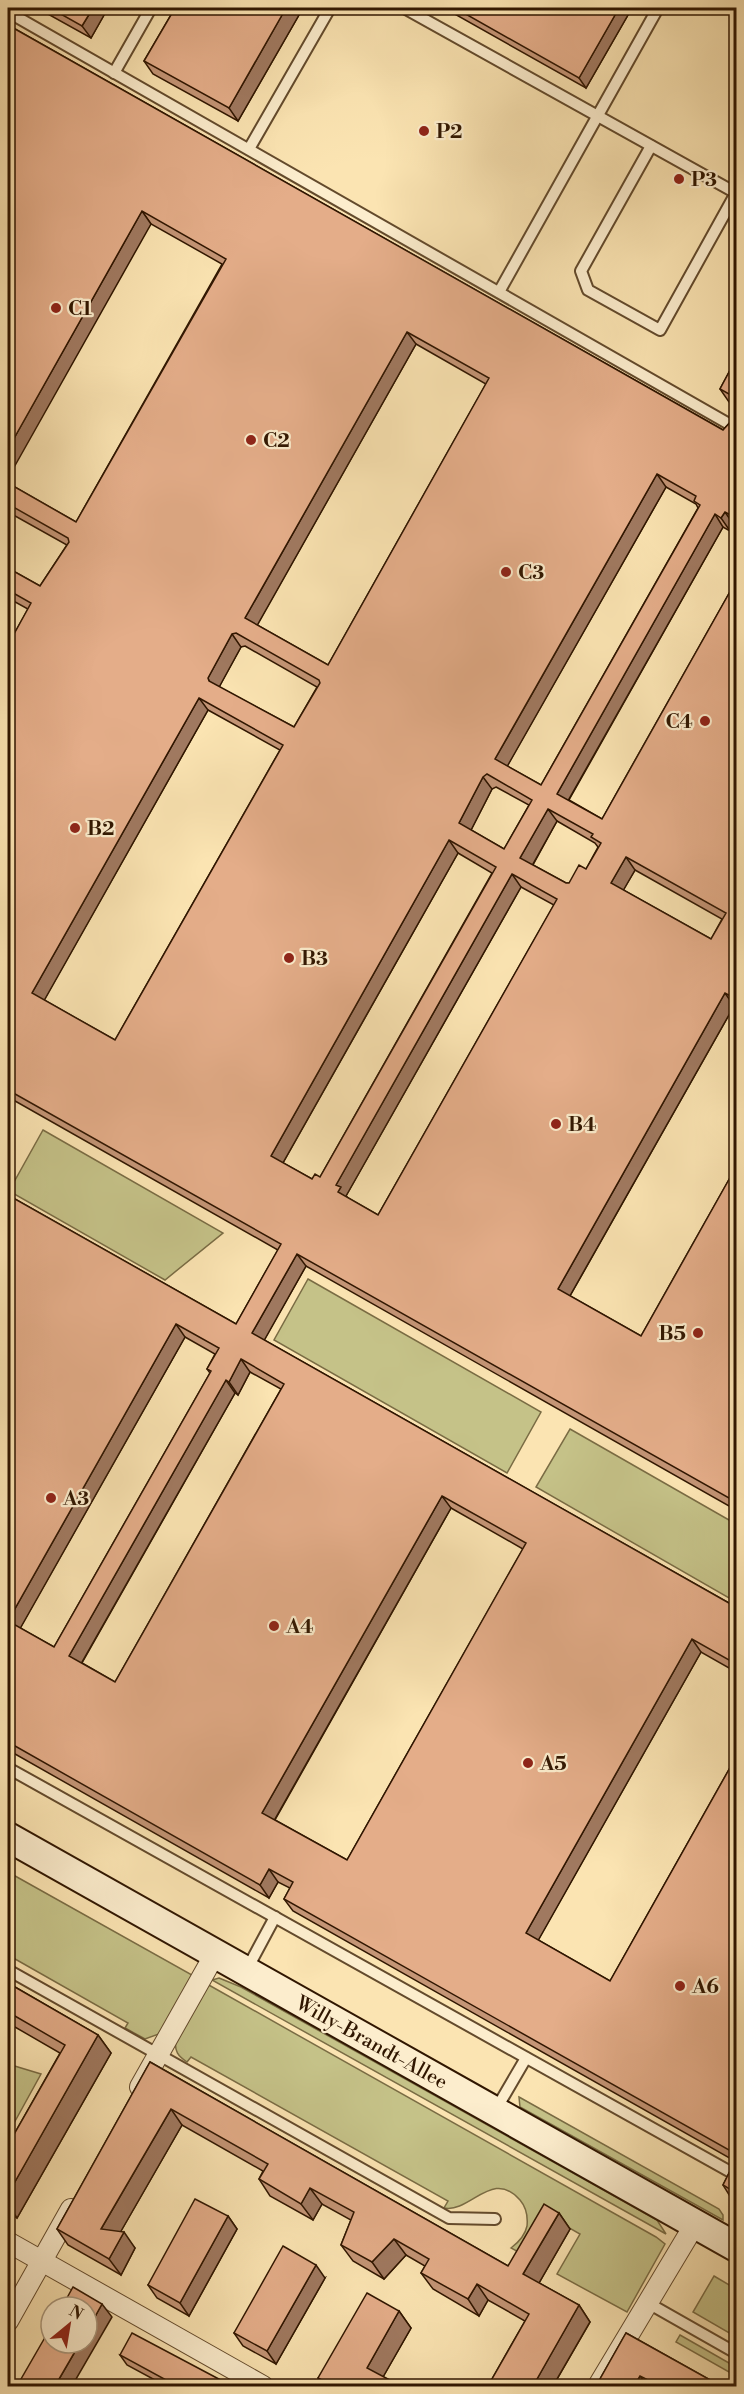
<svg xmlns="http://www.w3.org/2000/svg" width="744" height="2394" viewBox="0 0 744 2394" font-family="'Libre Bodoni',serif">
	<rect width="100%" height="100%" fill="#fbe4b2"/>
	<filter id="stains"><feTurbulence type="fractalNoise" baseFrequency=".00333" numOctaves="4"/><feColorMatrix values="0 0 0 0 .2 0 0 0 0 .09 0 0 0 0 .02 0 0 0 .5 -.17"/></filter>
	<radialGradient id="worn" r=".72"><stop offset=".6" stop-color="#630" stop-opacity="0"/><stop offset="1" stop-color="#630" stop-opacity=".3"/></radialGradient>
	<g fill="#c5c288" stroke="#7a6c44" stroke-width="1.5">
		<polygon points="43,1130 223,1233 165,1280 9,1191"/>
		<polygon points="308,1279 541,1412 507,1473 274,1340"/>
		<polygon points="570,1429 736,1524 736,1602 536,1487"/>
		<polygon points="8,1872 192,1975 159,2034 145,2039 125,2028 128,2023 8,1955"/>
		<polygon points="219,1978 241,1987 657,2220 666,2234 212,1980"/>
		<path d="M207,1984L656,2237L665,2244L627,2312L557,2274L580,2234L545,2214L522,2254L511,2248C519,2242 525,2236 527,2226C528,2216 526,2207 520,2200C492,2168 471,2213 444,2208L448,2201L191,2057L187,2062C178,2056 174,2051 176,2040Z"/>
		<polygon points="8,2064 41,2074 8,2134"/>
		<polygon points="519,2097 719,2209 723,2215 723,2220 520,2107"/>
		<polygon points="714,2276 736,2289 736,2324 731,2334 693,2312"/>
		<polygon points="680,2335 736,2367 736,2376 676,2342"/>
	</g>
	<g fill="none" stroke-linecap="round" stroke-linejoin="round">
		<g stroke="#634a2c" stroke-width="14">
			<g id="service">
				<polyline points="404,8 736,193"/>
				<polyline points="8,12 736,428"/>
				<polyline points="114,73 151,8"/>
				<polyline points="651,146 581,271 588,290 660,330 736,193"/>
				<polyline points="249,149 330,8"/>
				<polyline points="499,292 658,8"/>
				<polyline points="8,1768 736,2175"/>
				<polyline points="8,1970 449,2218 495,2219"/>
				<polyline points="246,1971 275,1917"/>
				<polyline points="495,2111 526,2058"/>
				<polyline points="648,2303 736,2353"/>
			</g>
		</g>
		<g stroke="#634a2c" stroke-width="22">
			<g id="minor">
				<polyline points="140,2087 215,1954"/>
				<polyline points="8,2242 263,2386"/>
				<polyline points="8,2321 71,2209"/>
				<polyline points="598,2386 695,2224"/>
			</g>
		</g>
		<g stroke="#301600" stroke-width="32">
			<polyline id="secondary" points="8,1837 736,2247"/>
		</g>
		<use href="#service" stroke="#fcedcd" stroke-width="10"/>
		<use href="#minor" stroke="#fcedcd" stroke-width="20"/>
		<use href="#secondary" stroke="#fcedcd" stroke-width="28"/>
	</g>
	<g fill="#c49576" stroke="#301600" stroke-width="1.5" fill-rule="evenodd">
		<polygon points="37,8 108,8 91,38"/>
		<polygon points="175,8 303,8 238,121 153,74 144,61"/>
		<polygon points="444,8 632,8 586,88"/>
		<path d="M8,25L723,430L734,418L736,406V526L734,525L730,531L723,527L569,800L602,819L736,581V1007L734,1006L570,1296L641,1336L736,1167V1510L306,1266L264,1340L736,1607V1672L701,1652L538,1940L610,1981L736,1757V2200L731,2198L723,2185L735,2161L293,1911L284,1899L290,1888L278,1882L269,1898L8,1750V1195L236,1324L278,1250L8,1097V645L28,609L8,598V568L40,586L67,545L8,512V483L76,522L222,264L151,224ZM416,344L486,384L328,665L257,625ZM666,487L696,504L698,508L541,785L507,766ZM245,646L317,687L294,727L219,687L241,647ZM208,710L280,750L115,1040L44,1000ZM496,787L529,805L504,849L471,830L492,789ZM557,821L595,843L598,847L586,869L569,883H566L533,865ZM458,853L492,873L320,1177L312,1179L283,1163ZM635,870L722,919L711,939L623,890ZM521,887L554,905L378,1215L348,1198L346,1196ZM185,1337L215,1354L207,1369L210,1373L54,1647L20,1628ZM250,1372L281,1389L115,1682L82,1663L235,1393L238,1395ZM451,1508L523,1549L347,1860L275,1820Z"/>
		<polygon points="736,359 736,406 729,402 720,389"/>
		<polygon points="8,1983 98,2035 111,2053 17,2218 8,2212 8,2145 60,2053 8,2023"/>
		<polygon points="150,2062 508,2266 559,2213 570,2229 539,2283 579,2305 590,2322 553,2386 488,2386 525,2321 488,2300 479,2316 433,2289 421,2273 425,2266 406,2255 384,2279 353,2261 341,2245 351,2220 322,2204 313,2220 270,2196 259,2179 263,2171 182,2125 121,2231 135,2248 121,2275 68,2245 57,2229"/>
		<polygon points="228,2216 237,2229 189,2316 157,2298 148,2285"/>
		<polygon points="325,2278 276,2364 243,2346 234,2333"/>
		<polygon points="399,2311 411,2328 383,2377 401,2386 324,2386 318,2378"/>
		<polygon points="626,2333 721,2386 596,2386"/>
		<polygon points="120,2355 232,2386 166,2386 127,2365"/>
	</g>
	<g fill="#a07960" stroke="#301600" stroke-width="1.5">
		<polygon points="93,8 108,8 91,38 82,26"/>
		<polygon points="286,8 303,8 238,121 229,108"/>
		<polygon points="619,8 632,8 586,88 579,78"/>
		<polygon points="142,211 151,224 8,478 8,449"/>
		<polygon points="407,332 416,344 254,631 245,618"/>
		<polygon points="657,474 666,487 504,772 495,759"/>
		<polygon points="725,512 734,525 730,531 721,518"/>
		<polygon points="715,514 723,527 565,806 557,794"/>
		<polygon points="232,634 241,647 217,691 209,681 208,678"/>
		<polygon points="199,698 208,710 41,1006 32,993"/>
		<polygon points="483,777 492,789 468,836 459,823"/>
		<polygon points="548,809 557,821 529,871 520,858"/>
		<polygon points="449,840 458,853 280,1168 271,1156"/>
		<polygon points="626,857 635,870 620,896 611,883"/>
		<polygon points="512,874 521,887 346,1196 350,1200 338,1192 336,1185"/>
		<polygon points="736,967 736,982 732,974"/>
		<polygon points="725,993 734,1006 567,1301 558,1289"/>
		<polygon points="297,1254 306,1266 261,1346 252,1333"/>
		<polygon points="176,1324 185,1337 17,1634 8,1621"/>
		<polygon points="241,1359 250,1372 238,1395 229,1382"/>
		<polygon points="226,1380 235,1393 78,1669 69,1656"/>
		<polygon points="442,1496 451,1508 271,1826 262,1813"/>
		<polygon points="692,1639 701,1652 535,1946 526,1933"/>
		<polygon points="269,1869 278,1882 269,1898 260,1885"/>
		<polygon points="98,2035 111,2053 17,2218 8,2204 8,2194"/>
		<polygon points="171,2109 182,2125 113,2245 101,2229"/>
		<polygon points="310,2188 322,2204 313,2220 301,2204"/>
		<polygon points="559,2213 570,2229 535,2290 523,2274"/>
		<polygon points="228,2216 237,2229 189,2316 180,2303"/>
		<polygon points="124,2232 135,2248 121,2275 109,2259"/>
		<polygon points="394,2239 406,2255 384,2279 372,2262"/>
		<polygon points="316,2265 325,2278 276,2364 267,2351"/>
		<polygon points="477,2284 488,2300 479,2316 468,2299"/>
		<polygon points="102,2304 112,2317 72,2386 55,2386 80,2343 87,2343 87,2331"/>
		<polygon points="579,2305 590,2322 553,2386 533,2386"/>
		<polygon points="399,2311 411,2328 379,2384 367,2368"/>
		<polygon points="640,2376 648,2386 634,2386"/>
	</g>
	<g fill="#e4ad89" stroke="#301600" stroke-width="1.5" fill-rule="evenodd">
		<polygon points="50,8 93,8 82,26"/>
		<polygon points="175,8 286,8 229,108 144,61"/>
		<polygon points="455,8 619,8 579,78"/>
		<path d="M8,25L723,430L734,418V412L736,406V518L725,512L721,518L715,514L557,794L602,819L736,581V950L735,953L736,954V967L732,974L734,978L736,980V999L725,993L558,1289L641,1336L736,1167V1502L297,1254L252,1333L736,1607V1664L692,1639L526,1933L610,1981L736,1757V2154L284,1899L293,1882L269,1869L260,1885L8,1742V1195L236,1324L281,1244L8,1090V645L31,603L8,590V568L40,586L69,542L68,538L8,504V483L76,522L226,259L142,211L8,449ZM407,332L489,378L328,665L245,618ZM657,474L696,496L694,501L700,505L541,785L495,759ZM236,633L319,680L320,683L294,727L209,681L208,678L232,634ZM199,698L283,745L115,1040L32,993ZM487,774L532,800L504,849L459,823L483,777ZM548,809L593,834L591,837L601,843L586,869L579,865L569,883H566L520,858ZM449,840L496,867L320,1177L315,1174L312,1179L271,1156ZM626,857L726,913L711,939L611,883ZM512,874L557,899L378,1215L338,1192L341,1187L336,1185ZM176,1324L219,1348L207,1369L211,1371L54,1647L8,1621ZM241,1359L284,1384L115,1682L69,1656L226,1380L229,1382ZM442,1496L526,1543L347,1860L262,1813Z"/>
		<polygon points="736,359 736,398 720,389"/>
		<polygon points="8,1983 98,2035 8,2194 8,2145 65,2045 8,2012"/>
		<polygon points="150,2062 508,2266 544,2204 559,2213 523,2274 579,2305 533,2386 488,2386 529,2314 477,2284 468,2299 421,2273 429,2259 394,2239 372,2262 341,2245 354,2212 310,2188 301,2204 259,2179 268,2164 171,2109 101,2229 124,2232 109,2259 57,2229"/>
		<polygon points="736,2159 736,2193 723,2185"/>
		<polygon points="195,2199 228,2216 180,2303 148,2285"/>
		<polygon points="283,2246 316,2265 267,2351 234,2333"/>
		<polygon points="73,2287 102,2304 87,2331 87,2307 62,2307"/>
		<polygon points="367,2293 399,2311 367,2368 401,2386 333,2386 318,2378"/>
		<polygon points="51,2327 51,2343 80,2343 55,2386 17,2386"/>
		<polygon points="132,2333 232,2386 177,2386 120,2355"/>
		<polygon points="626,2333 721,2386 660,2386 640,2376 634,2386 596,2386"/>
	</g>
	<g fill="#8f2418" stroke="#fcedcd" stroke-width="2">
		<circle cx="424" cy="131" r="6"/>
		<circle cx="679" cy="179" r="6"/>
		<circle cx="56" cy="308" r="6"/>
		<circle cx="251" cy="440" r="6"/>
		<circle cx="506" cy="572" r="6"/>
		<circle cx="705" cy="721" r="6"/>
		<circle cx="75" cy="828" r="6"/>
		<circle cx="289" cy="958" r="6"/>
		<circle cx="556" cy="1124" r="6"/>
		<circle cx="698" cy="1333" r="6"/>
		<circle cx="51" cy="1498" r="6"/>
		<circle cx="274" cy="1626" r="6"/>
		<circle cx="528" cy="1763" r="6"/>
		<circle cx="680" cy="1986" r="6"/>
	</g>
	<g text-anchor="middle" stroke-width="4.5" stroke-linejoin="round" paint-order="stroke">
		<g font-size="20" font-weight="bold" fill="#301600" stroke="#fcedcd" text-anchor="start">
			<text x="436" y="138">P2</text>
			<text x="691" y="186">P3</text>
			<text x="68" y="315">C1</text>
			<text x="263" y="447">C2</text>
			<text x="518" y="579">C3</text>
			<text x="693" y="728" text-anchor="end">C4</text>
			<text x="87" y="835">B2</text>
			<text x="301" y="965">B3</text>
			<text x="568" y="1131">B4</text>
			<text x="686" y="1340" text-anchor="end">B5</text>
			<text x="63" y="1505">A3</text>
			<text x="286" y="1633">A4</text>
			<text x="540" y="1770">A5</text>
			<text x="692" y="1993">A6</text>
		</g>
		<g font-size="20" fill="#301600" stroke="#fcedcd">
			<text transform="translate(372 2042) rotate(29)" y="7">Willy-Brandt-Allee</text>
		</g>
	</g>
	<rect width="744" height="2394" fill="none" stroke="#fbe4b2" stroke-width="30"/>
	<rect x="9" y="9" width="726" height="2376" fill="none" stroke="#301600" stroke-width="3"/>
	<rect x="15" y="15" width="714" height="2364" fill="none" stroke="#301600" stroke-width="1.5"/>
	<g transform="translate(69 2325) rotate(30)"><circle r="28" fill="#fcedcd" stroke="#aa977b" stroke-width="1.5"/>
	<path d="M0-4.5L10 22L0 15L-10 22Z" fill="#8f2418"/>
	<text y="-9" font-size="16" font-weight="bold" text-anchor="middle" fill="#301600">N</text>
	</g>
	<rect width="100%" height="100%" filter="url(#stains)"/>
	<rect width="100%" height="100%" fill="url(#worn)"/>
</svg>
